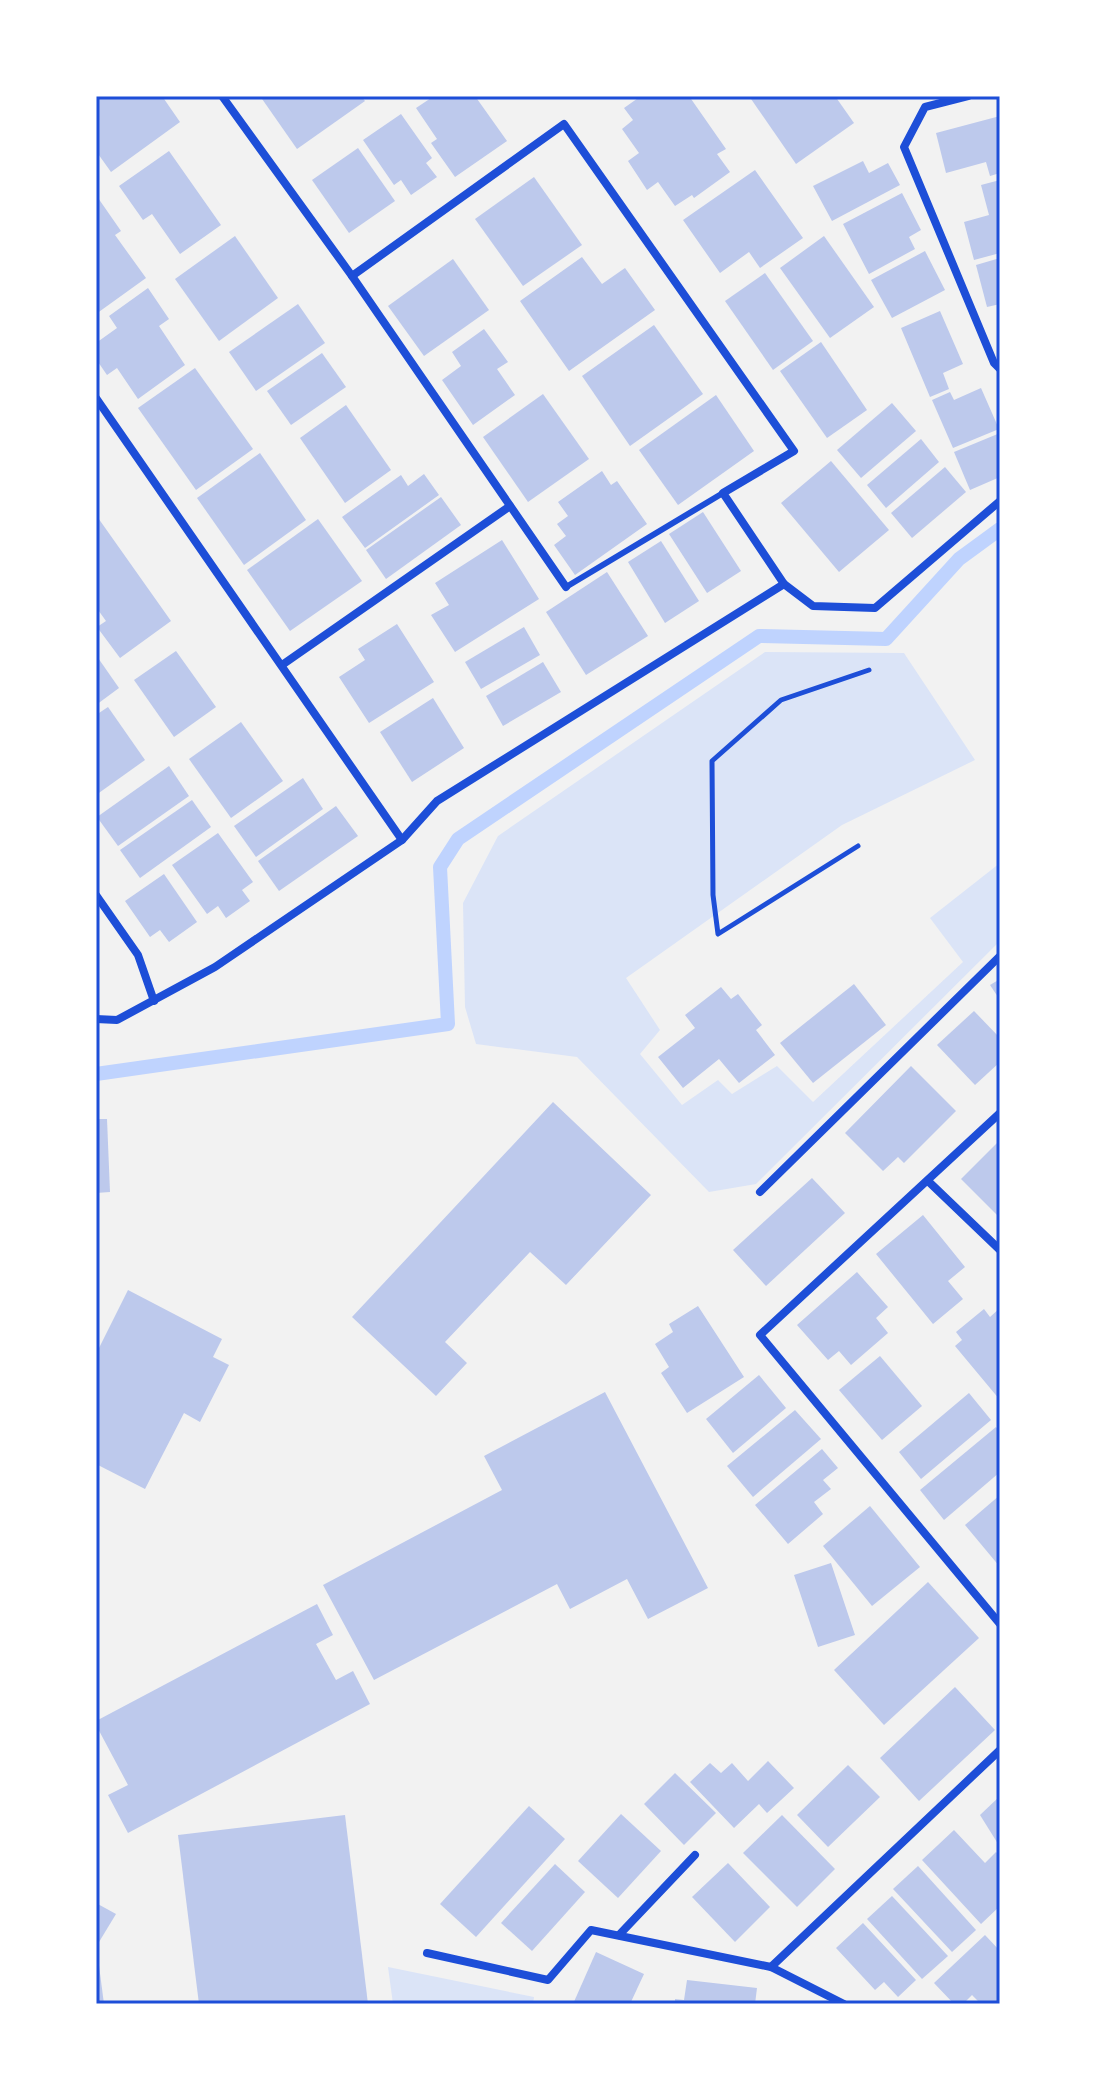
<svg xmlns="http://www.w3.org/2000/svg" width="1096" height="2100" viewBox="0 0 1096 2100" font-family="'PT Sans Narrow',sans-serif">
	<rect width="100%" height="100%" fill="#f2f2f2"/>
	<g fill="#dbe4f7">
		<polygon points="765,652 904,653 975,760 842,825 626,978 660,1030 640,1054 682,1105 718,1080 732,1094 777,1066 813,1102 963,962 930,918 1000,863 1000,941 756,1184 709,1192 577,1057 476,1044 465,1007 463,903 498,836"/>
		<polygon points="388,1967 534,1997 533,2004 393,2004"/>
	</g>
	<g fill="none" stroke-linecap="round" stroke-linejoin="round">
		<polyline stroke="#bfd3fe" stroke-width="14" points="96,1074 448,1024 440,867 458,839 759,636 886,639 959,559 1000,529"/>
	</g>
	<g fill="#bdc9ec">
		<polygon points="96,96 150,96 152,99 156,96 162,96 180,122 111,172 96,151"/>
		<polygon points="260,96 361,96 365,101 297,149"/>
		<polygon points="434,96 475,96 507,141 455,177 431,143 437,139 416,108"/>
		<polygon points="641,96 689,96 726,149 717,154 730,172 694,198 692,195 675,206 658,182 647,190 628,161 639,153 622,129 633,120 624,108"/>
		<polygon points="749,96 835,96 854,123 796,164"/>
		<polygon points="401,114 432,158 426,163 437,177 411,195 401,180 394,185 363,140"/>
		<polygon points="1000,116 1000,173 990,176 986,162 946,173 936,133"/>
		<polygon points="358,148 395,201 349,233 312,180"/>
		<polygon points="169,151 221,225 180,254 152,214 143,220 119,186"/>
		<polygon points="863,161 869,173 888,163 900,185 832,221 813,186"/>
		<polygon points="755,170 803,238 760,268 749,252 720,273 683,220"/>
		<polygon points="534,177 582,245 523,286 475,219"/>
		<polygon points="1000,180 1000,253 974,260 964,222 989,215 981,185"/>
		<polygon points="902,193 921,230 909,237 915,249 869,274 843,224"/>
		<polygon points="96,195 121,231 115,235 146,278 96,314"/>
		<polygon points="235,236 278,298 219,341 175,279"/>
		<polygon points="824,236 874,307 830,338 780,268"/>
		<polygon points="925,251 945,290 892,318 871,280"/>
		<polygon points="582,257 602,284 625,268 655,310 569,371 520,301"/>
		<polygon points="1000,258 1000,304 987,307 976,265"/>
		<polygon points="453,259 489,310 424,356 388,306"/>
		<polygon points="765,273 813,341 773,370 725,301"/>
		<polygon points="148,288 169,319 159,326 185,365 138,399 117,368 107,375 96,359 96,343 117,328 109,316"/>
		<polygon points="298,304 325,343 256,391 229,352"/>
		<polygon points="940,311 963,364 943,373 949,389 930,397 901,328"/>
		<polygon points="654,325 703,394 630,446 582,376"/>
		<polygon points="484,329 508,362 497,369 515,395 473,425 442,380 461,366 452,352"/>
		<polygon points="821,342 867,410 827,438 780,371"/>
		<polygon points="322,353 346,387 291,425 267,391"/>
		<polygon points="195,368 253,449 196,490 138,408"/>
		<polygon points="981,388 999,429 953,448 932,400 950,392 954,400"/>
		<polygon points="543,394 589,459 528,502 483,437"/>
		<polygon points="716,395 754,451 678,505 639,450"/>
		<polygon points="892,403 916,431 861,478 837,450"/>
		<polygon points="346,405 391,470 345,503 300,438"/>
		<polygon points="1000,433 1000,477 970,490 954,452"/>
		<polygon points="921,439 939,462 886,508 867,485"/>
		<polygon points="260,453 306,520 244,565 197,498"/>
		<polygon points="831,461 889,530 839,572 781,503"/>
		<polygon points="945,467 966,492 912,538 891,513"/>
		<polygon points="602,471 611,485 617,481 647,524 575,575 554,545 566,536 557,524 568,516 558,502"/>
		<polygon points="424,474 439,495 365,548 342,517 401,475 408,486"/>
		<polygon points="441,497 461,525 386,579 366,550"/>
		<polygon points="703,512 741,571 707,593 669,534"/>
		<polygon points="96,515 171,621 120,658 97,627 106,621 96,607"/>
		<polygon points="318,519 362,581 290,631 247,570"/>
		<polygon points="502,540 539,599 455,652 431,615 449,605 435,583"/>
		<polygon points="661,541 699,601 665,623 628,562"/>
		<polygon points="607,572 648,636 586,675 546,612"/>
		<polygon points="397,624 434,682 369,723 339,677 365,660 358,649"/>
		<polygon points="524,627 540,655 481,689 465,662"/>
		<polygon points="176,651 216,707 174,737 134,680"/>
		<polygon points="96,655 119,688 96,705"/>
		<polygon points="543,662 561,692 503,726 486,696"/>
		<polygon points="433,698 464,748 412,782 380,732"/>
		<polygon points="108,707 145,760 96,795 96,715"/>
		<polygon points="241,722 283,781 231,818 189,759"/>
		<polygon points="169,766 189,796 118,846 97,817"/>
		<polygon points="303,778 323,809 256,857 234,826"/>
		<polygon points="192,800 211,827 140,878 120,850"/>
		<polygon points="336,806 358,836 279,891 258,861"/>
		<polygon points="218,833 253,882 242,890 250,901 226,918 218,906 207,914 172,865"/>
		<polygon points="164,874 197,922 169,942 160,930 150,937 125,901"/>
		<polygon points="1000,979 1000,1000 990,985"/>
		<polygon points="854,984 886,1025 813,1083 780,1043"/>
		<polygon points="721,987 731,999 738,994 762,1025 756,1030 775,1055 739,1083 719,1059 683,1088 658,1057 695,1028 685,1015"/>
		<polygon points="974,1011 1000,1038 1000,1062 975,1085 937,1045"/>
		<polygon points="911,1066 956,1111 904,1163 898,1157 883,1171 845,1133"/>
		<polygon points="553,1102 651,1195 566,1285 530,1252 445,1342 467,1363 436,1396 352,1317"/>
		<polygon points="96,1119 107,1119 110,1192 96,1193"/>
		<polygon points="1000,1140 1000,1218 961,1179"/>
		<polygon points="812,1178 845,1213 766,1286 733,1250"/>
		<polygon points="923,1215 965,1267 948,1281 963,1299 933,1324 876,1254"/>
		<polygon points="857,1272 888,1307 876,1318 888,1333 851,1365 839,1351 828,1360 797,1325"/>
		<polygon points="128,1290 222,1339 213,1357 229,1365 200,1422 184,1413 145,1489 96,1464 96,1354"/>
		<polygon points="698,1306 744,1377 687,1413 661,1373 669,1367 655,1344 673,1332 669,1324"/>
		<polygon points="1000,1308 1000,1400 955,1346 962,1340 956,1332 984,1309 990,1317"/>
		<polygon points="880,1356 922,1406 882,1440 839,1390"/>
		<polygon points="759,1375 786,1408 733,1453 706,1419"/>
		<polygon points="605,1392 708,1588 648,1619 627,1579 570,1609 557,1584 374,1680 323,1585 502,1490 484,1456"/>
		<polygon points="969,1393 991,1420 921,1479 899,1452"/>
		<polygon points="795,1410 821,1439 753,1497 727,1466"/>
		<polygon points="996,1427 1000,1432 1000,1472 944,1520 920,1490"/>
		<polygon points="822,1449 838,1468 823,1480 831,1489 814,1502 823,1514 788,1544 755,1505"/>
		<polygon points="1000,1495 1000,1567 965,1525"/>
		<polygon points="870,1506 920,1567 872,1606 823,1546"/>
		<polygon points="831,1563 855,1635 818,1647 794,1575"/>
		<polygon points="928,1582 979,1638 884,1725 834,1670"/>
		<polygon points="317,1604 333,1635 316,1644 336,1680 353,1671 370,1704 128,1833 108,1795 128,1785 96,1725 96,1721"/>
		<polygon points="955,1687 995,1730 919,1801 880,1758"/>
		<polygon points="768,1761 794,1788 767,1813 759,1804 734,1828 690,1782 710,1763 721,1773 732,1763 748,1781"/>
		<polygon points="848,1765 880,1797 828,1847 797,1815"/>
		<polygon points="675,1773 716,1813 684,1845 644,1804"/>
		<polygon points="1000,1796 1000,1847 980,1815"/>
		<polygon points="529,1806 565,1839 476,1937 440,1904"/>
		<polygon points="621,1814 661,1851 618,1898 578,1861"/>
		<polygon points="345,1815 368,2004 199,2004 178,1835"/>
		<polygon points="782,1815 835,1869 797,1907 743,1853"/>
		<polygon points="954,1830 985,1863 996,1852 1000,1856 1000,1906 981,1924 922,1860"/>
		<polygon points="728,1863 770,1907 735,1942 692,1897"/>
		<polygon points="555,1864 585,1892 532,1951 501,1923"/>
		<polygon points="918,1866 976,1930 952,1952 893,1889"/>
		<polygon points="892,1896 948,1956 922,1979 867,1919"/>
		<polygon points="96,1903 116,1914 96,1947"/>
		<polygon points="863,1923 916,1980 898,1997 884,1982 875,1990 836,1948"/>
		<polygon points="985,1935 1000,1951 1000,2004 981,2004 972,1995 963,2004 954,2004 934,1983"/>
		<polygon points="596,1952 644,1974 630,2004 573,2004"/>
		<polygon points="96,1958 98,1958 104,2004 96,2004"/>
		<polygon points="687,1980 757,1988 755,2004 675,2004 675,1999 684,2000"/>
	</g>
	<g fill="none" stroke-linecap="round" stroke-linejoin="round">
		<polyline stroke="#1d4ed8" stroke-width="5" points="858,846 718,934 713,895 712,761 781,700 869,670"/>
		<polyline stroke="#1d4ed8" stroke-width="6" points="566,587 723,493"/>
		<g stroke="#1d4ed8" stroke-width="8">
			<polyline points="222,96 352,276 566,587"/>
			<polyline points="968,96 925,107 904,147 994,363 1000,369"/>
			<polyline points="352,276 564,124 794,451 723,493 784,584 813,606 875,608 1000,501"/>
			<polyline points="96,398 402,840"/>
			<polyline points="282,665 510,506"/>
			<polyline points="96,895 138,955 154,1001"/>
			<polyline points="96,1019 117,1020 215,967 402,840 437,801 784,584"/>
			<polyline points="1000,1113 760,1335 1000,1624"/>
			<polyline points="928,1181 1000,1250"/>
			<polyline points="760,1192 1000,956"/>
			<polyline points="619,1935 695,1855"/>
			<polyline points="427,1953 548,1980 591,1930 771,1967 844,2004"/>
			<polyline points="771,1967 1000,1750"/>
		</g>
	</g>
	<rect width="1096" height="2100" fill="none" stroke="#ffffff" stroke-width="196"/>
	<rect x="98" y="98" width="900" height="1904" fill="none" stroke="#1d4ed8" stroke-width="3"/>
</svg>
